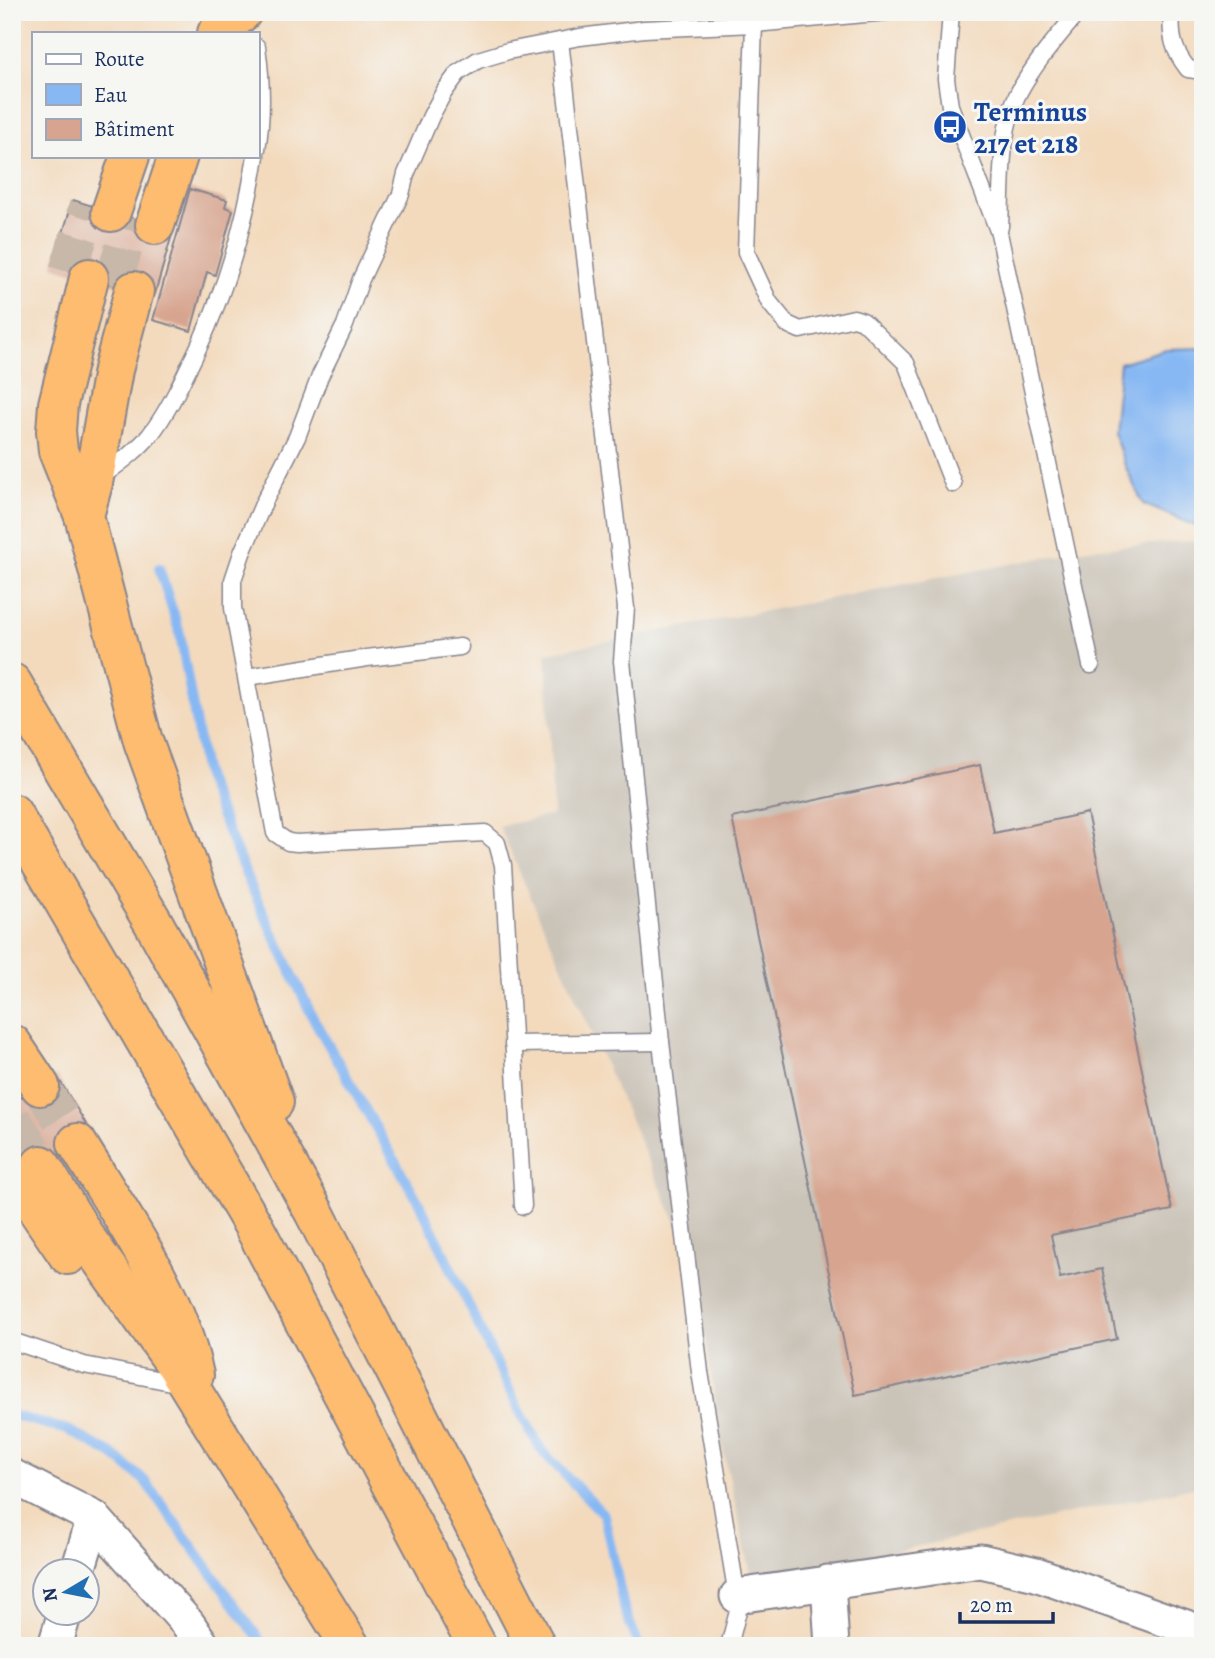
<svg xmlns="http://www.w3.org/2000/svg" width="1215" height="1658" viewBox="0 0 1215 1658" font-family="Alegreya,serif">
	<rect width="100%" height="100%" fill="#f6f6f2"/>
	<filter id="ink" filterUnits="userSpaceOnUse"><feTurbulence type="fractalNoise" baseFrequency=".0143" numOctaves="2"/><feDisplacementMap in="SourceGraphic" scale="14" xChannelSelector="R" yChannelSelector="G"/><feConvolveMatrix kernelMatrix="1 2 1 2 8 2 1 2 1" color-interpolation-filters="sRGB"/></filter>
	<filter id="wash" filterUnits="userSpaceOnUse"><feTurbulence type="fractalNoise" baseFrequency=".00686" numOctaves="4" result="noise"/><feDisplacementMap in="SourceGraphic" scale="28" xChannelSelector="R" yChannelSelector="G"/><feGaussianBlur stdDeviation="1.57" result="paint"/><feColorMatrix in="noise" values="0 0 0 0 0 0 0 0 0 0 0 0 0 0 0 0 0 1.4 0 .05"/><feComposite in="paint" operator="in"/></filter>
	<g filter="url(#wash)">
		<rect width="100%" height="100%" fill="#f3dabd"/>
		<polygon fill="#cac3b8" points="1203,540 1203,1485 753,1582 721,1441 695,1265 499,826 553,815 546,653 1088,549"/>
		<polygon fill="#87b8f3" stroke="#5174a8" stroke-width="2" points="1203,348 1203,529 1143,504 1126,468 1113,431 1120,363 1166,349"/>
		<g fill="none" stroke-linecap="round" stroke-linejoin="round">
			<g stroke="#87b8f3" stroke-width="10">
				<polyline points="159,568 180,634 205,776 249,882 313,1018 422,1208 518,1408 542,1451 604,1515 624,1608 639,1646"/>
				<polyline points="12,1415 68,1430 112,1454 145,1481 264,1646"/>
			</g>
		</g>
		<g id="blocks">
			<g fill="#d7a48f">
				<polygon points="190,189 227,200 225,207 233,210 215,275 207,272 191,331 153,320"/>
				<polygon points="73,200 173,231 154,297 53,266"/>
				<polygon points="980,765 994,833 1087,813 1172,1210 1051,1235 1060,1278 1102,1269 1117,1339 855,1395 732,818"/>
				<polygon points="57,1076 92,1134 12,1183 12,1103"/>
			</g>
		</g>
	</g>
	<g filter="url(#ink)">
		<use href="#blocks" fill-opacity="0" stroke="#87848e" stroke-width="2"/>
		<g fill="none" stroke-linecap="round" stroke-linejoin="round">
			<g stroke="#c8b8aa" stroke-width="38" stroke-dasharray="38 19" stroke-linecap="butt">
				<polyline points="68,272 88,206"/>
				<polyline points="113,285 132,218"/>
				<polyline points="40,1086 77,1143"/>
				<polyline points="12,1120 41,1165"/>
			</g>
			<g stroke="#87848e" stroke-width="19">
				<g id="lane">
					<polyline points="951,12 946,79 950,106 999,233 1091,665"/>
					<path d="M1172,12C1170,36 1173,50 1188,69L1203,71"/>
					<polyline points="754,24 746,252 769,302 787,324 800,330 854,318 863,321 906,363 953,484"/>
					<polyline points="560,41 626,608 622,661 661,1042 700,1372 737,1596 738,1611 729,1646"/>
					<path d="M257,47C262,82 263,114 257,149"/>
					<path d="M1000,227C1002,185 999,127 1020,90C1036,61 1058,37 1078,12"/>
					<path d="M101,477C118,464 136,452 150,435C164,417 175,396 185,375C221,305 244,233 256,156"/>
					<polyline points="247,677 367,658 460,647"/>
					<polyline points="513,1044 661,1042"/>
					<polyline points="523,1206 503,865 497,843 485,833 297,843 288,842 275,833 233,608 233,580 242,553 264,502 297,437 320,376 345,325 361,279 401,194 406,174 431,116 444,92 458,73 478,60 508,51 580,37 644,29 754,24 887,12"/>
					<polyline points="12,1341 84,1365 171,1382"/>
				</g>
			</g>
			<g stroke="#87848e" stroke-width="37">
				<g id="street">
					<polyline points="12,1476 94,1518 188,1624 203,1646"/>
					<polyline points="78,1570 94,1518"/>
					<polyline points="828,1582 832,1646"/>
					<polyline points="737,1596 981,1561 1036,1574 1203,1633"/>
					<polyline points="55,1646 65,1612"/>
				</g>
			</g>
			<g stroke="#87848e" stroke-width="42">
				<g id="highway">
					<polyline points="217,33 242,12"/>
					<polyline points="111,212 130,156"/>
					<polyline points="155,225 178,156"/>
					<polyline points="89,278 58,404 56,431 58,451 84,516 143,741 274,1102"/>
					<polyline points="84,516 93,483 113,370 134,291"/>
					<polyline points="12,683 153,922 314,1212 536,1646"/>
					<polyline points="12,813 253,1225 477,1646"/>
					<polyline points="12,1044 40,1086"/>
					<path d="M77,1143C120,1214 177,1293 194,1375"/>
					<polyline points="41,1165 85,1237 176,1365 350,1646"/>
					<polyline points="17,1180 68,1255"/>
				</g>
			</g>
			<use href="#lane" stroke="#fff" stroke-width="16"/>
			<use href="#street" stroke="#fff" stroke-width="33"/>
			<use href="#highway" stroke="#fdbc70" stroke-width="38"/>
		</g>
	</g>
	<defs>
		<g id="bus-disc" transform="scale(1.75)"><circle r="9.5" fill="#1a4fb4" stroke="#f6f6f2"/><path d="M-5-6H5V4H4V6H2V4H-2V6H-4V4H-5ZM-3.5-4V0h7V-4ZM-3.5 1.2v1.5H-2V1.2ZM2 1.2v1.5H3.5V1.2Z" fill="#fff"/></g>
	</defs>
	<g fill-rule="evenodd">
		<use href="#bus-disc" x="950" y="127"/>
	</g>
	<g text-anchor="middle" stroke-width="6" stroke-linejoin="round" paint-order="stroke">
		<g font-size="28" font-weight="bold" fill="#164399" stroke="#f6f6f2" text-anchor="start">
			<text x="974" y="121">Terminus<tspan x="974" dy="32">217 et 218</tspan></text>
		</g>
	</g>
	<rect width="1215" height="1658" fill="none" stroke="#f6f6f2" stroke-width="42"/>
	<rect x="32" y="32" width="228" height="126" fill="#f6f6f2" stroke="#9ea6b7" stroke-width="2"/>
	<rect x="46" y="54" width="35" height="10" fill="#ffffff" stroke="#9ea6b7" stroke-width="2"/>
	<text x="94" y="66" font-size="21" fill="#1b2f5e">Route</text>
	<rect x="46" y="84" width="35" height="21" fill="#87b8f3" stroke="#9ea6b7" stroke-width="2"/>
	<text x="94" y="102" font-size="21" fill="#1b2f5e">Eau</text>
	<rect x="46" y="119" width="35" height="21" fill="#d7a48f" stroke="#9ea6b7" stroke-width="2"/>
	<text x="94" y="136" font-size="21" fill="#1b2f5e">Bâtiment</text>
	<g transform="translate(66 1592) rotate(260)"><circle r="33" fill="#f6f6f2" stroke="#9ea6b7" stroke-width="2"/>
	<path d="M0-5L12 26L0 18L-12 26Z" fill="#1f6fb2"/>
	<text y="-10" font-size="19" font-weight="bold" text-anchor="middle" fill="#1b2f5e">N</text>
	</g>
	<path d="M960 1612v10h93v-10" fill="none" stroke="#1b2f5e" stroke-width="3.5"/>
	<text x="970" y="1612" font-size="21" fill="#1b2f5e" stroke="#f6f6f2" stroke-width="5" paint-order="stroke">20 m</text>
</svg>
